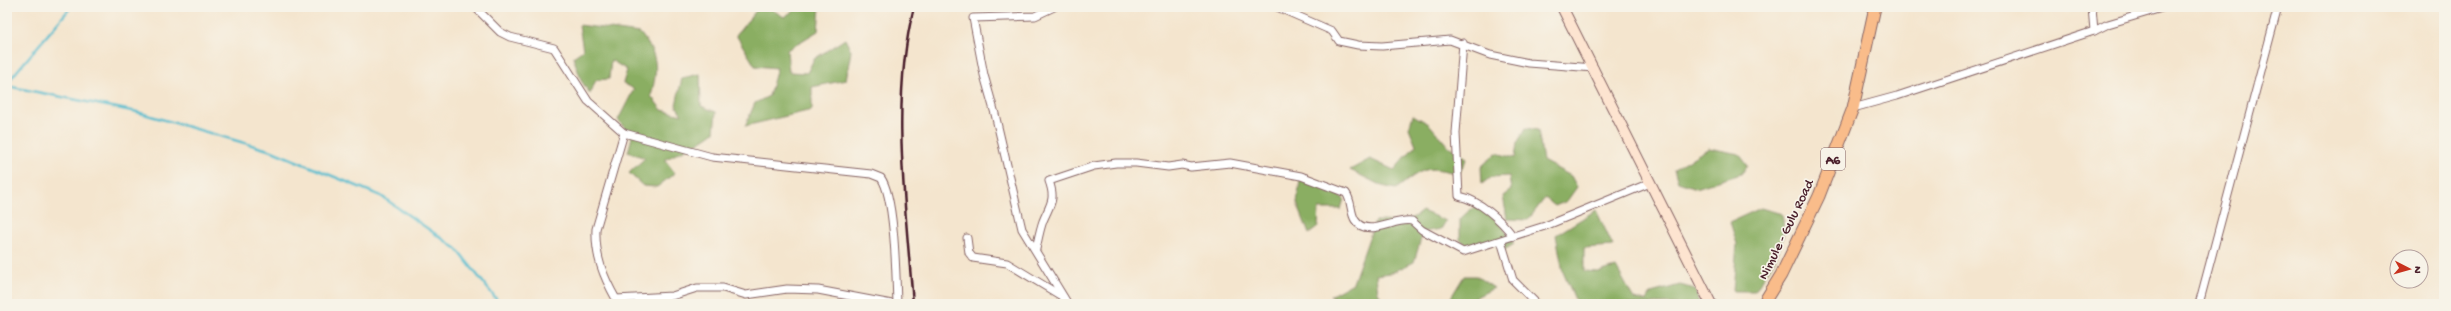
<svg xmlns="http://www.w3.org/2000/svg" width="2451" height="311" viewBox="0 0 2451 311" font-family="'Gochi Hand',sans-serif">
	<rect width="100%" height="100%" fill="#f7f3e8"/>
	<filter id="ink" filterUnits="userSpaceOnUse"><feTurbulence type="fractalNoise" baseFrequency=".025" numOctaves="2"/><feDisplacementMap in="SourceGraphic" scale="8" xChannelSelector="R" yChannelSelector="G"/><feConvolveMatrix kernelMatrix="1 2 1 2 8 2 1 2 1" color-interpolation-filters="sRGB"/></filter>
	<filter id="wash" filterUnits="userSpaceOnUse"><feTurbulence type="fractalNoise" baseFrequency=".012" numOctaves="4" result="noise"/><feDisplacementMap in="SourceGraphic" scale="16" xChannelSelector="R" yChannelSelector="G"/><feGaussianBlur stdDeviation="0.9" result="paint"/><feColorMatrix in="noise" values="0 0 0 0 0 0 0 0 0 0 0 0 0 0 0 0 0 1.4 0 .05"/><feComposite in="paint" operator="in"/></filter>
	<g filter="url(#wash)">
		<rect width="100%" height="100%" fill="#f4e5ce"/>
		<g fill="#8aae62" stroke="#6a6646">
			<polygon points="759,7 768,7 784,17 799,7 820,7 818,31 787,50 789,72 807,73 814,59 845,39 851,51 846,80 812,87 812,110 745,126 755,103 769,96 777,68 755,66 736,35"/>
			<path d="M579,25L640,33C659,56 658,68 651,96L662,110L682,115L676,105L682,78L700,74L701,106L716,112L714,132C699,144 682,150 665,160L675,173L657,187L643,186L629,173L645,158L628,152L632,137L618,120L634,89L623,83L627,70L611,60L609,79L596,80L590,94L582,82L573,57L583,50Z"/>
			<path d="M1413,115L1429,124L1447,145L1467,158L1459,174C1424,165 1424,168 1396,189L1382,186L1350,170L1370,159L1394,170L1416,145L1409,128Z"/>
			<polygon points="1526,128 1538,130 1543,161 1571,176 1577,187 1567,201 1555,206 1545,198 1528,220 1507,219 1503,196 1511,190 1509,176 1491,177 1482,184 1481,167 1496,153 1515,158 1517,143"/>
			<polygon points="1709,148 1739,154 1748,166 1741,174 1696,188 1678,182 1674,169"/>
			<polygon points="1300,180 1331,189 1344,199 1341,209 1319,209 1318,227 1309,234 1297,203"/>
			<polygon points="1481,205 1503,227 1514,244 1504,250 1491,241 1470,247 1460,240 1460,219 1471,209"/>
			<path d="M1761,208L1782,214C1789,245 1771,266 1755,291H1733L1737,244L1730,222Z"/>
			<polygon points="1596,210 1613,246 1584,248 1584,271 1599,272 1616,267 1634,299 1647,301 1651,293 1680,285 1695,289 1699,304 1577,304 1563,272 1556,235"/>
			<path d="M1422,211L1446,221L1441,229L1423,232L1414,262L1391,273L1376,275L1378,293L1386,304H1368L1367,301L1357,296L1341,303L1330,296L1353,283L1375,221C1395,221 1406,225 1422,211Z"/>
			<polygon points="1464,276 1476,276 1494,288 1472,299 1473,304 1447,304"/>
		</g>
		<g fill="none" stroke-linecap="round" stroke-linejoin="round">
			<g stroke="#51bbce" stroke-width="2.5">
				<polyline points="7,83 71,7"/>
				<polyline points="7,86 137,112 272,151 381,196 457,249 500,304"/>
			</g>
		</g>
	</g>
	<g filter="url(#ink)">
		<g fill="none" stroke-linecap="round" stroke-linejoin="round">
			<g stroke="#866464" stroke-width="9">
				<g id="street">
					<polyline points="475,7 500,32 510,37 554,48 588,101 624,133"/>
					<polyline points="1054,7 1035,16 973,18 984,75 995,114 1022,229 1068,304"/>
					<polyline points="1277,7 1332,31 1339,41 1358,45 1382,46 1450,40 1490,55 1529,63 1594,68"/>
					<polyline points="2092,7 2094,31"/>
					<path d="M1463,43L1456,133L1459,196C1479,200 1501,220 1513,236"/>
					<polyline points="1853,108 1897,96 2094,31 2108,24 2165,7"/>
					<polyline points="967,238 969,253 973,258 1007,263 1063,297"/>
					<polyline points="1501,241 1513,280 1537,304"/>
					<path d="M1036,249C1038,240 1040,229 1043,221C1050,204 1056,200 1049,181L1094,166L1116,163H1136L1168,167L1182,165L1191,167L1230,163L1301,176L1346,193C1352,201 1350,212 1355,220C1367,239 1396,217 1412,221L1422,230L1463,252L1545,226L1650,183"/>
					<polyline points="616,299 672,296 697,288 723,288 746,295 787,289 818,290 892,304"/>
					<path d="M615,304L616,299C603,276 595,256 596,229L624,133L712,157L871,174L881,178C895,197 896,277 897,304"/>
					<polyline points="2199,304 2278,7"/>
				</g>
			</g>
			<g stroke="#866464" stroke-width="12">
				<polyline id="secondary" points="1562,7 1711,304"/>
			</g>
			<g stroke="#866464" stroke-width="13">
				<polyline id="primary" points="1763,304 1781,275 1819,196 1853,108 1875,7"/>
			</g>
			<use href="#street" stroke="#fff" stroke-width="7"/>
			<use href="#secondary" stroke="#fde4d0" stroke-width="10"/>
			<use href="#primary" stroke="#f9bc8a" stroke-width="11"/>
			<path stroke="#4a1f2b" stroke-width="2.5" d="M913,304C906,210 890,99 914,7"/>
		</g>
	</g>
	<g text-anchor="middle" stroke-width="3.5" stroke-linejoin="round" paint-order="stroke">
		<rect fill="#f7f3e8" stroke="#7e5f64" stroke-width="1" x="1821" y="148" width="24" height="22" rx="3"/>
		<g font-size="13" font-weight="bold" fill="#4a1f2b">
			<text x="1833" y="164">A6</text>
		</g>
		<g font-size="14" fill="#4a1f2b" stroke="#f7f3e8">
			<text transform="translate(1785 229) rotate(-64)" y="5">Nimule - Gulu Road</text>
		</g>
	</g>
	<rect width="2451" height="311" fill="none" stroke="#f7f3e8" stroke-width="24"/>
	<g transform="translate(2409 269) rotate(96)"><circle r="19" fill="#f7f3e8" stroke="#b29e9c"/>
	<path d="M0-3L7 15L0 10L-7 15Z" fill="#c8321e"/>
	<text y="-6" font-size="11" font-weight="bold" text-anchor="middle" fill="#4a1f2b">N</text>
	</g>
</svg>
